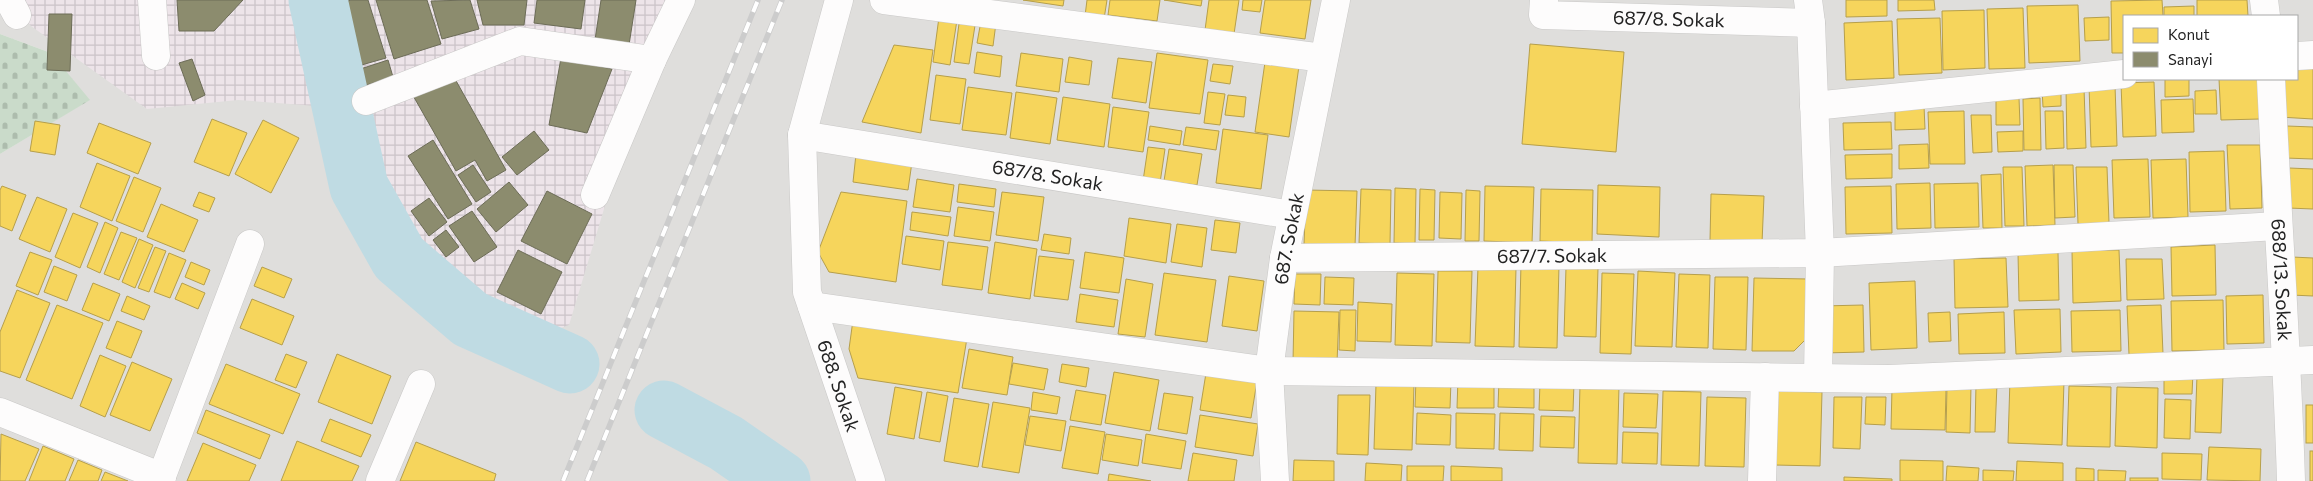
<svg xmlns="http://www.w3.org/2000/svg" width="2313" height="481" viewBox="0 0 2313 481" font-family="Commissioner,sans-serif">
	<defs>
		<pattern id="industrial-grid" width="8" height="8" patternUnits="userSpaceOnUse" patternTransform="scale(1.25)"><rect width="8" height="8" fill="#ede4e9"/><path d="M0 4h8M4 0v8" fill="none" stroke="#cbc3c8"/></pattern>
		<pattern id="cemetery-stones" width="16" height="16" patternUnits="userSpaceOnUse" patternTransform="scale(1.25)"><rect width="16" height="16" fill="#cadbca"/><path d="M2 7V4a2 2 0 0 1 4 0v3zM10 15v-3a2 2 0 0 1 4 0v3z" fill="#adbcad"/></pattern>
	</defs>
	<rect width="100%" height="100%" fill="#f0eeeb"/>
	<path fill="#dfdedc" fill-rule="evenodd" d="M0,0H2313V481H0V154L89,100L51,53L0,34ZM2124,16H2297V79H2124Z"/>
	<polygon fill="url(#industrial-grid)" points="9,0 667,0 569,325 547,333 453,278 390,216 371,170 356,109 238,100 147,109 31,26"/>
	<polygon fill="url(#cemetery-stones)" points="0,34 51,53 90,100 0,154"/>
	<g fill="#f6d55c" stroke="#b69f4b">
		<polygon points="1023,0 1064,0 1063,6"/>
		<polygon points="1087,0 1107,0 1104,19 1085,16"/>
		<polygon points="1110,0 1160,0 1157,21 1108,15"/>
		<polygon points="1164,0 1202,0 1201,6"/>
		<polygon points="1209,0 1239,0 1234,34 1205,30"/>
		<polygon points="1243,0 1262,0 1260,12 1242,10"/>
		<polygon points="1265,0 1311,0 1305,39 1260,33"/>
		<polygon points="1846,0 1887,0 1887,16 1846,17"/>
		<polygon points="1898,0 1934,0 1935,10 1898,11"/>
		<polygon points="2162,0 2163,16 2124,16 2124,53 2112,53 2111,1"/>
		<polygon points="2197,0 2247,0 2248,16 2197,16"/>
		<polygon points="2078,5 2080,61 2029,63 2027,6"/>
		<polygon points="2194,6 2194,16 2164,16 2164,7"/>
		<polygon points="2023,8 2025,68 1989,69 1987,9"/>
		<polygon points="1984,10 1985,68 1943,70 1942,11"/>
		<polygon points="960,16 976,19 969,64 954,62"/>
		<polygon points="939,17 957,20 950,65 933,62"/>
		<polygon points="2109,17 2109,40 2085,41 2084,18"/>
		<polygon points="1940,18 1942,73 1899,75 1897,19"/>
		<polygon points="981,21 996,23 993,46 977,43"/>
		<polygon points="1892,21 1894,78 1846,80 1844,23"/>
		<polygon points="1530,44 1624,52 1616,152 1522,144"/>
		<polygon points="894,45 933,50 921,133 862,122"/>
		<polygon points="977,52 1002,56 1000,77 974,73"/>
		<polygon points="1021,53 1063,59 1059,92 1016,86"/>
		<polygon points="1157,53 1208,60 1200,114 1149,108"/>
		<polygon points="1069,57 1092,61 1089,85 1065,82"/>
		<polygon points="1118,58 1152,62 1146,103 1112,98"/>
		<polygon points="1265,62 1299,66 1289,137 1255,132"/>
		<polygon points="1213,64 1233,66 1230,84 1210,81"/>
		<polygon points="2297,65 2313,66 2313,119 2279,117 2281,79 2297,79"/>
		<polygon points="936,75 966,79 960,124 930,120"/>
		<polygon points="2165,79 2189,79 2189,96 2165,97"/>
		<polygon points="2219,79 2259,79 2260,119 2221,120"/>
		<polygon points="2154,82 2156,136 2123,137 2121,83"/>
		<polygon points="2089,85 2115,85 2117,146 2091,147"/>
		<polygon points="968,87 1012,93 1006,135 962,130"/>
		<polygon points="2061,88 2061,106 2043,107 2042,89"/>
		<polygon points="2066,88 2084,88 2086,148 2067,149"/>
		<polygon points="2216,90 2217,114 2195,114 2195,91"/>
		<polygon points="1016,92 1057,98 1050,144 1010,138"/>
		<polygon points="1208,92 1225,94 1220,125 1204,123"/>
		<polygon points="1228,95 1246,97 1244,117 1225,115"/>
		<polygon points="1063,97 1110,104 1104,147 1057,140"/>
		<polygon points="2019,98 2020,125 1996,125 1996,99"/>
		<polygon points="2040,98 2041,150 2024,150 2023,99"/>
		<polygon points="2193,99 2194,132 2162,133 2161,100"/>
		<polygon points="1895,106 1924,106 1925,129 1895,130"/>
		<polygon points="1113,107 1149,112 1143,152 1108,147"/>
		<polygon points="1964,111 1965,164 1930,164 1928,112"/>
		<polygon points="2045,111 2063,111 2064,148 2046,149"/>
		<polygon points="1971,115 1991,115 1992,152 1973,153"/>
		<polygon points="212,119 247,133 229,176 194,162"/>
		<polygon points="263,120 299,138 271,193 235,174"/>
		<polygon points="35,121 60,125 55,155 30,151"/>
		<polygon points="1891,122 1892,149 1844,150 1843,123"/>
		<polygon points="99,123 151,143 138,174 87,153"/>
		<polygon points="1150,126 1182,131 1180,145 1148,140"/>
		<polygon points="2287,126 2313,127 2313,159 2285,158"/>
		<polygon points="1186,127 1219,131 1216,150 1183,145"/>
		<polygon points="1223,129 1268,135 1261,189 1216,183"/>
		<polygon points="2023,131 2023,151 1998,152 1997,132"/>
		<polygon points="1928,144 1929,168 1899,169 1899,145"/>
		<polygon points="2227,145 2260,145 2262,208 2230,209"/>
		<polygon points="1148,147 1165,149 1160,183 1143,181"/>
		<polygon points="1169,149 1202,154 1197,185 1164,181"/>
		<polygon points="2224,151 2226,211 2190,212 2189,152"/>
		<polygon points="856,154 912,162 908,190 853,182"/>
		<polygon points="1892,154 1892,178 1846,179 1845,155"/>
		<polygon points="2148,159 2150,217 2114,218 2112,160"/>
		<polygon points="2186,159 2188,217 2153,218 2151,160"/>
		<polygon points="97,163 130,176 112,221 80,207"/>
		<polygon points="2053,165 2055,225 2027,226 2025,166"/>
		<polygon points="2054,165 2073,165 2075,217 2055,218"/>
		<polygon points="2003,167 2022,167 2024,226 2005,226"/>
		<polygon points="2076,167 2107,167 2109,223 2078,224"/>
		<polygon points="2289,168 2313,169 2313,209 2288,208"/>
		<polygon points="2001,174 2002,228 1983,228 1981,175"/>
		<polygon points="134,177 161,188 143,232 116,221"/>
		<polygon points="917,179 954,185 950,212 913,207"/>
		<polygon points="1930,183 1931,228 1897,229 1896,184"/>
		<polygon points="1978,183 1979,227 1935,228 1934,184"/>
		<polygon points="959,184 996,189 994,207 957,202"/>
		<polygon points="1598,185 1660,187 1659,237 1597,234"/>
		<polygon points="2,186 26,195 12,231 0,226 0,190"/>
		<polygon points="1485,186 1534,187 1532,243 1484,241"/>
		<polygon points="1891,186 1892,233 1846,234 1845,187"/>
		<polygon points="1395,188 1416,189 1415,244 1394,243"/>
		<polygon points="1361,189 1391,190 1390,244 1359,243"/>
		<polygon points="1420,189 1435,190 1434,240 1419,240"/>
		<polygon points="1541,189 1593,190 1592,243 1540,241"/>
		<polygon points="1306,190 1357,191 1355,246 1304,245"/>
		<polygon points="1466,190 1480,191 1479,241 1465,241"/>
		<polygon points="199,192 215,198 209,212 193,206"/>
		<polygon points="841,192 907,201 896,282 829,272 818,252"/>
		<polygon points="1002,192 1044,197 1038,241 996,235"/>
		<polygon points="1440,192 1462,193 1461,239 1439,238"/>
		<polygon points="1711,194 1764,196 1762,243 1710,241"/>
		<polygon points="37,197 67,209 50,252 19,239"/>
		<polygon points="161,204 198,220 184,252 147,237"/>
		<polygon points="958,207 994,212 990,241 954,236"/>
		<polygon points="912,212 951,217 948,236 910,230"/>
		<polygon points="73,213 98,223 80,268 55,257"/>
		<polygon points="1129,218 1171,224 1166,263 1124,256"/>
		<polygon points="1215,220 1240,223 1236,253 1211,250"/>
		<polygon points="105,222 118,228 100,273 87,267"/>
		<polygon points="1177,224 1207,228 1202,267 1171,262"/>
		<polygon points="121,232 137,238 119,280 104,274"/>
		<polygon points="1044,234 1071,238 1069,254 1041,250"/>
		<polygon points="906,236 944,241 940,270 902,264"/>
		<polygon points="139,239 153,245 135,288 122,282"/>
		<polygon points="948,242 988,247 982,290 942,285"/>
		<polygon points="995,242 1037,249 1030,299 988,293"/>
		<polygon points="2215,245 2216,295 2172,296 2171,247"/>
		<polygon points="155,247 166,251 149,292 138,288"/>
		<polygon points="2119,250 2121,301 2073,303 2072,251"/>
		<polygon points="30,252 52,260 38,295 16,286"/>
		<polygon points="1085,252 1124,258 1119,293 1080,288"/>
		<polygon points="2058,252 2059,300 2019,301 2018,253"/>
		<polygon points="169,253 186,260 170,298 154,292"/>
		<polygon points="1039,256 1074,260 1068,300 1034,296"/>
		<polygon points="2292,257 2313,258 2313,296 2291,295"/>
		<polygon points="2006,258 2008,307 1955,308 1954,259"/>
		<polygon points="2126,259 2162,259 2164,299 2127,300"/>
		<polygon points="191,262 210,270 204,285 185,277"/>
		<polygon points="1521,263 1559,265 1557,348 1519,347"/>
		<polygon points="54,266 77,275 67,301 44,292"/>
		<polygon points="262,267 292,279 284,298 254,286"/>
		<polygon points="1478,267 1516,268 1514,347 1475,346"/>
		<polygon points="1566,267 1598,268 1596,337 1564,336"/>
		<polygon points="1438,271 1472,271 1470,343 1436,342"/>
		<polygon points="1638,271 1675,273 1672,347 1635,346"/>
		<polygon points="1164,273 1216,280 1207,342 1155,335"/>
		<polygon points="1397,273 1434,274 1432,346 1395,345"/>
		<polygon points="1602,273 1634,274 1631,354 1600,353"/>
		<polygon points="1295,274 1321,274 1320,305 1294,304"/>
		<polygon points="1679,274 1710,275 1708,348 1676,347"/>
		<polygon points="1229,276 1264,281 1257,331 1222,326"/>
		<polygon points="1325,277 1354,278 1353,305 1324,304"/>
		<polygon points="1715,277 1748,277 1746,350 1713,349"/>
		<polygon points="1754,278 1808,279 1807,338 1794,351 1752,351"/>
		<polygon points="1126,279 1153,284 1145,337 1118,334"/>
		<polygon points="1915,281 1917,348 1871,350 1869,283"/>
		<polygon points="93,283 120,294 109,321 82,310"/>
		<polygon points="182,283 205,293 198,309 175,299"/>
		<polygon points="17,290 50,303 20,378 0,371 0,332"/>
		<polygon points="1080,294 1118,300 1114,327 1076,322"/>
		<polygon points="2263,295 2264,343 2227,344 2226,296"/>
		<polygon points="127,296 150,306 144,320 121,311"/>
		<polygon points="252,299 294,316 282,345 240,328"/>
		<polygon points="2223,300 2224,350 2172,351 2171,301"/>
		<polygon points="1358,302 1392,304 1391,342 1357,341"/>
		<polygon points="57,305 103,323 72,399 26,380"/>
		<polygon points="1863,305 1864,352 1823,353 1822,306"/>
		<polygon points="2161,305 2163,354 2129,355 2127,306"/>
		<polygon points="2060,309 2061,352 2016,354 2014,310"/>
		<polygon points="1340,310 1356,310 1355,351 1339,350"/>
		<polygon points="2120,310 2121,351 2072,352 2071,311"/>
		<polygon points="1294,311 1339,312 1337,363 1293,362"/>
		<polygon points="1950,312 1951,341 1929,342 1928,313"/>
		<polygon points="2004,312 2005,353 1959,354 1958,314"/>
		<polygon points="853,320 967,338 958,393 858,378 849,349"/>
		<polygon points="117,321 142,331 131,358 106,348"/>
		<polygon points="969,349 1013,357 1007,395 962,388"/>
		<polygon points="286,354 307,362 296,388 275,380"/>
		<polygon points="337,354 391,376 372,424 318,402"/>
		<polygon points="100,355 126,366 105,417 80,406"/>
		<polygon points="132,362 172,379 150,431 110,415"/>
		<polygon points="1013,363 1048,369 1044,390 1009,384"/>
		<polygon points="226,364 300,394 283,434 209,404"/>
		<polygon points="1062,364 1089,368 1086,387 1059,382"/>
		<polygon points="1114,372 1159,380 1150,431 1105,423"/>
		<polygon points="2164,372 2193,373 2192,394 2164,394"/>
		<polygon points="1206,373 1257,381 1251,418 1200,410"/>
		<polygon points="2197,375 2223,376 2221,433 2195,432"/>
		<polygon points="1458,378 1494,379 1494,408 1457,408"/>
		<polygon points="1416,379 1451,381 1450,408 1415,407"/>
		<polygon points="2010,379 2064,381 2062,445 2008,443"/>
		<polygon points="1499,380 1534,381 1534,408 1498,407"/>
		<polygon points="1540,383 1574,383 1573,411 1539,410"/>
		<polygon points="1376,384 1414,385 1412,450 1374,449"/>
		<polygon points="1976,384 1997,384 1995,432 1975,432"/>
		<polygon points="1580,385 1619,386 1617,464 1578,463"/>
		<polygon points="1947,386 1971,386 1970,433 1946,432"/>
		<polygon points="2069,386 2111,387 2110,447 2067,446"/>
		<polygon points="895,387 922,392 914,439 887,434"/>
		<polygon points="2117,387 2158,388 2157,448 2115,446"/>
		<polygon points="1892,388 1946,390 1945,430 1891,429"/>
		<polygon points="1076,390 1106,395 1101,425 1070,420"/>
		<polygon points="1663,391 1701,392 1699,466 1661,465"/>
		<polygon points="1776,391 1822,392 1820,466 1774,465"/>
		<polygon points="927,392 948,396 940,442 919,438"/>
		<polygon points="1033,392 1060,397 1057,414 1031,410"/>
		<polygon points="1164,393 1193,397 1187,434 1158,429"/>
		<polygon points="1624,393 1658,394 1656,428 1623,427"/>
		<polygon points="1338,395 1370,395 1368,455 1337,454"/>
		<polygon points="1707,397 1746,398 1744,467 1705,466"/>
		<polygon points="1834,397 1862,397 1860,449 1833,448"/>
		<polygon points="1866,397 1886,397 1885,425 1865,424"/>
		<polygon points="954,398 989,404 978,467 944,461"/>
		<polygon points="2165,399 2191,400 2190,439 2164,438"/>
		<polygon points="993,402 1030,408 1019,473 982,467"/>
		<rect x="2306" y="405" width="7" height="38"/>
		<polygon points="206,410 270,435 260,459 197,433"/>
		<polygon points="1417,413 1451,415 1450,445 1416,444"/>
		<polygon points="1456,413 1495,414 1494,449 1456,448"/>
		<polygon points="1500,413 1534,414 1533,451 1499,450"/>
		<polygon points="1200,415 1258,424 1253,456 1195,447"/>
		<polygon points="1030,416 1066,421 1061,451 1025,445"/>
		<polygon points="1541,416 1575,417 1574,448 1540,447"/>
		<polygon points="330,419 371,435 361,457 321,441"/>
		<polygon points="1070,426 1105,432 1098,474 1062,468"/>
		<polygon points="1623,432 1658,433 1657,464 1622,463"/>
		<polygon points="1,434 39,449 25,481 0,481"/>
		<polygon points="1106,434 1142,440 1138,466 1102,460"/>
		<polygon points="1146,434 1186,441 1181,469 1142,463"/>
		<polygon points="297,441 359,466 352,481 281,481"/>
		<polygon points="416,442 496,474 494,481 400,481"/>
		<polygon points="203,443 256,465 249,481 187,481"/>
		<polygon points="43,446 74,459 65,481 29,481"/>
		<polygon points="2209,447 2261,449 2260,481 2207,480"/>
		<rect x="2310" y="451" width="3" height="30"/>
		<polygon points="1193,453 1237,460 1234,481 1188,481"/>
		<polygon points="2162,453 2202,454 2201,480 2162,479"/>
		<polygon points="78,460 102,470 98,481 69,481"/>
		<polygon points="1294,460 1334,461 1334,481 1293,481"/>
		<polygon points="1900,460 1943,461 1943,481 1900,481"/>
		<polygon points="2017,461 2063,463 2063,481 2016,481"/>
		<polygon points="1366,463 1402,465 1401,481 1365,481"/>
		<polygon points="1407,466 1444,466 1443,481 1407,481"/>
		<polygon points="1451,466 1502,468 1502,481 1451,481"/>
		<polygon points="1947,466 1979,468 1978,481 1946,481"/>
		<polygon points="2076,468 2094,469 2094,481 2076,481"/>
		<polygon points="1983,470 2014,471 2013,481 1983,481"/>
		<polygon points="2098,470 2126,471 2125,481 2098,481"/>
		<polygon points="105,472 128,481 101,481"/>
		<polygon points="1109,474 1151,481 1108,481"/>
		<polygon points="1844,477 1892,479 1892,481 1844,481"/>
		<rect x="2130" y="478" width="28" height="3"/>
	</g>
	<g fill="#8c8c6e" stroke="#6c6c57">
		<polygon points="177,0 243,0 214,31 179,31"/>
		<polygon points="351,0 368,0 386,58 344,70 325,8"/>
		<polygon points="376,0 427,0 441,44 394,59"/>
		<polygon points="470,0 479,29 442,39 431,1"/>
		<polygon points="477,0 527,0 524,25 483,25"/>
		<polygon points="537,0 585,0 581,29 534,23"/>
		<polygon points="601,0 636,0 629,45 595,40"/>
		<polygon points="49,14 72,14 70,71 47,70"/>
		<polygon points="561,58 612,69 587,133 549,125"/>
		<polygon points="192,59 205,95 193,101 179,63"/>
		<polygon points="388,60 393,77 350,90 345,74"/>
		<polygon points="450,70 506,170 487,181 475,160 456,171 411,92"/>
		<polygon points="534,131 549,150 517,175 502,157"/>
		<polygon points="433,140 472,204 448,219 408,156"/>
		<polygon points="473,165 491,192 476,202 458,175"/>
		<polygon points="509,182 528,205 496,232 477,209"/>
		<polygon points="547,191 592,214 567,264 521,241"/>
		<polygon points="429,198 447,222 429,236 411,211"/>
		<polygon points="472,211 497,247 474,262 449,226"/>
		<polygon points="446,230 459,247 446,257 433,240"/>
		<polygon points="518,250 562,272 541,314 497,292"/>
	</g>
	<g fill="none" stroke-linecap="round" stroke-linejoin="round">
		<g stroke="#bfdbe3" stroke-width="59">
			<polyline points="318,0 359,187 399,258 470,319 570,364"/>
			<polyline points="664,410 726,443 781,481"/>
		</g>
		<g stroke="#c9c8c7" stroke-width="29">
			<g id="minor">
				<polyline points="9,0 17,15"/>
				<polyline points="152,0 156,56"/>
				<path id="s1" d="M839,0L802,135L807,292L871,481"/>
				<polyline points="884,0 1323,58"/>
				<path id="s2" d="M1544,0L1543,15L1811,23"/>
				<polyline points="1808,0 1811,23 1820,253 1818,378"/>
				<polyline points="2264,0 2266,16"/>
				<polyline points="2297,56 2313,55"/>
				<path id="s3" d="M2271,79C2277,213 2287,347 2291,481"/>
				<polyline points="366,101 520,41 652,60"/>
				<polyline points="1814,106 2124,74"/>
				<path id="s4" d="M802,135L1292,215"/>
				<polyline points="595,195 652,60 681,0"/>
				<path id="s5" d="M1284,258L1820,253L2277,226"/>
				<polyline points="812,306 1269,371 1889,379 2313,360"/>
				<polyline points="0,412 162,477"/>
				<polyline points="160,481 250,244"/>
				<polyline points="380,481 421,384"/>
				<path id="s6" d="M1275,481L1269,371L1284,258L1336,0"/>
				<polyline points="1762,481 1765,377"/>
			</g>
		</g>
		<use href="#minor" stroke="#fdfcfc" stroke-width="28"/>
		<g stroke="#ccc" stroke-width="5.5">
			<g id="rail">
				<polyline points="563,481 758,0"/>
				<polyline points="587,481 782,0"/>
			</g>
		</g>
		<use href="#rail" stroke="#fff" stroke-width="4" stroke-dasharray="11" stroke-linecap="butt"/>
	</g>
	<g text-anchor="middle" stroke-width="5" stroke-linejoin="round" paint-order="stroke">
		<g font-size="19" fill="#222" stroke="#fff">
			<text dy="7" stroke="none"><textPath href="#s2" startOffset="141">687/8. Sokak</textPath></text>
			<text dy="7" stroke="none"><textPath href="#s4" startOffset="249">687/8. Sokak</textPath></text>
			<text dy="7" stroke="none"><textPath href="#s6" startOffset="244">687. Sokak</textPath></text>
			<text dy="7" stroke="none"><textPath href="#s5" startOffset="268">687/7. Sokak</textPath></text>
			<text dy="7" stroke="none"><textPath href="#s3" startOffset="201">688/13. Sokak</textPath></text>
			<text dy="7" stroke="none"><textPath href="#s1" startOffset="396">688. Sokak</textPath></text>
		</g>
	</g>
	<rect x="2123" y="15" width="175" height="65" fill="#ffffff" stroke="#a7a7a7"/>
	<rect x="2133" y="28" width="25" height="15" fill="#f6d55c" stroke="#a7a7a7"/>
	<text x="2168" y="40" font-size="15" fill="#222222">Konut</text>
	<rect x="2133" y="52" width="25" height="15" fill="#8c8c6e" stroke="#a7a7a7"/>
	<text x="2168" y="65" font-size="15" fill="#222222">Sanayi</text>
</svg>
